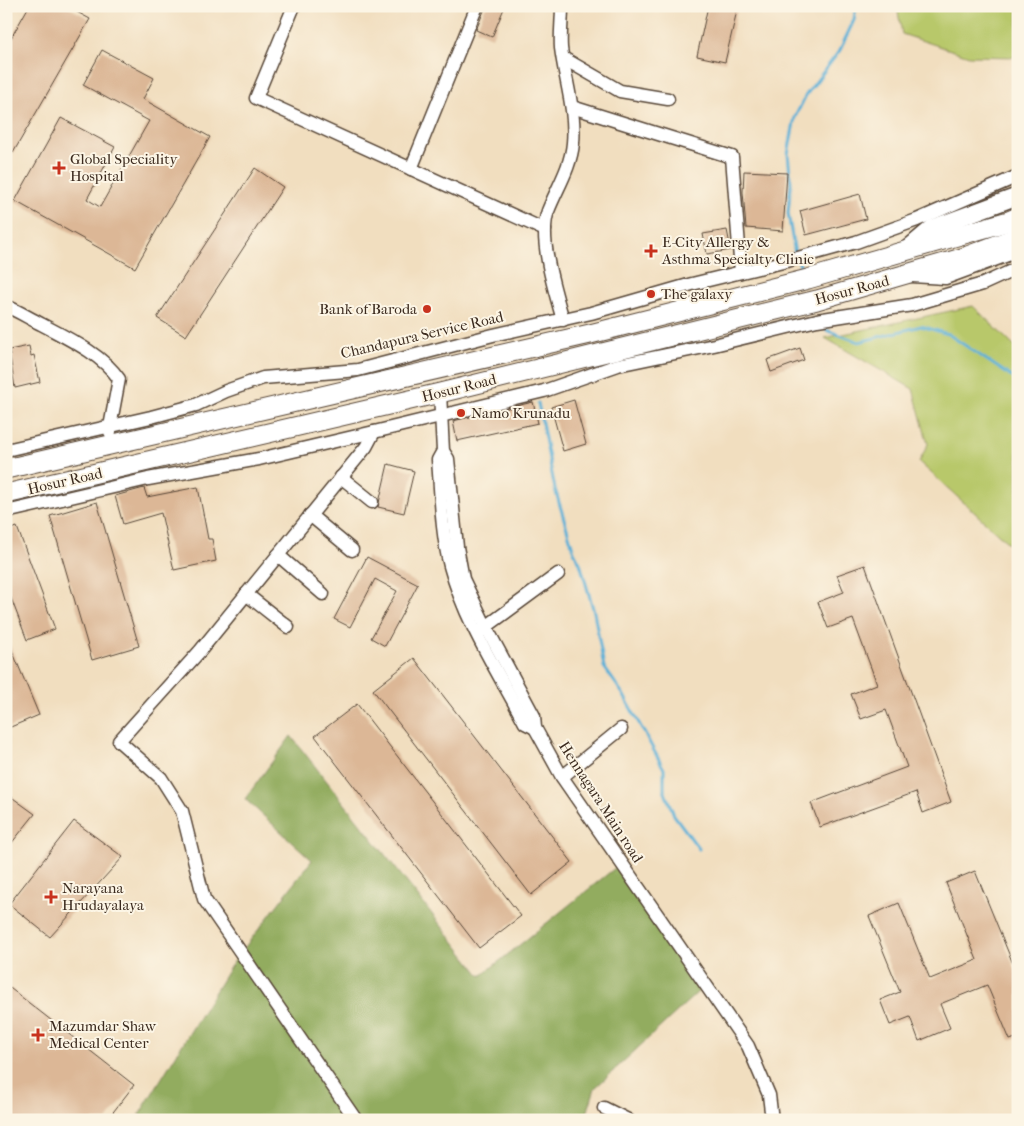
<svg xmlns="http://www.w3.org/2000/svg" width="1024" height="1126" viewBox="0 0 1024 1126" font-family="'IM FELL French Canon',serif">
	<rect width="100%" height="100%" fill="#fcf5e5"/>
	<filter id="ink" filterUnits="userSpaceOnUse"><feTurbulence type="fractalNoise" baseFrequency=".02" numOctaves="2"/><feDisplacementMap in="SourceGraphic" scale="10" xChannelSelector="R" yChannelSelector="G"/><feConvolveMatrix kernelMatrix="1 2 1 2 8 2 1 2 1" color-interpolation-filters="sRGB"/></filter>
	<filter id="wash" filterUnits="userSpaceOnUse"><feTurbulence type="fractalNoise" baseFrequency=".0096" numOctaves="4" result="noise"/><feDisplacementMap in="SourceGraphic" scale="20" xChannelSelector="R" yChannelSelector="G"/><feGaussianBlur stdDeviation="1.12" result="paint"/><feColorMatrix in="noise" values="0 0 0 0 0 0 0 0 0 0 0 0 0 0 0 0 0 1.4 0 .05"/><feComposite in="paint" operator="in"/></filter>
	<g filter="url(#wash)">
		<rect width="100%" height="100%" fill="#f1debf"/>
		<g fill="#b8c86b" stroke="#7a7944">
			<polygon points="897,6 1018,6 1018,57 969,56 902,34"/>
			<polygon points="973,306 1018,350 1018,552 919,462 928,444 913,389 825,338"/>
		</g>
		<polygon fill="#92ac5f" stroke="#666b3e" points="291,736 481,976 615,868 699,991 595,1088 585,1120 148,1120 139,1115 232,964 312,860 245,799"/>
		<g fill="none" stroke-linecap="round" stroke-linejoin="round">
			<g stroke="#5bb0d7" stroke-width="3">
				<polyline points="795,254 788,213 791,183 788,154 795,117 806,95 840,50 854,20 856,6"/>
				<polyline points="798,260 803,273"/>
				<polyline points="823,323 826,330 859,342 921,326 948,334 1018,381"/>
				<polyline points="538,403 555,489 574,552 580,563 594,612 604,667 623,694 664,769 664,790 674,815 699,849"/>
			</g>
		</g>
		<g id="blocks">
			<g fill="#dcb796">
				<polygon points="29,6 66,6 90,19 13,153 6,149 6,47"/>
				<polygon points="486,6 505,6 492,37 476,30"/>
				<polygon points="708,6 738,6 725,62 697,56"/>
				<polygon points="102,50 154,78 143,99 210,137 135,268 15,201 61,118 115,147 87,199 100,207 149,121 83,85"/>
				<polygon points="255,168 283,187 186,336 157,318"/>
				<polygon points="744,171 787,173 783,231 746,228 743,192"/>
				<polygon points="860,194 866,219 806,235 800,211"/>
				<polygon points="727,230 731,250 707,254 703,234"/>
				<polygon points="29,346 31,356 34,355 40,382 15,388 9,350"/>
				<polygon points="800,348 804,360 771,372 767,360"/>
				<polygon points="574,400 586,444 563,451 551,407"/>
				<polygon points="533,402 538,423 457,441 453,421"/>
				<polygon points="388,464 414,471 404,513 378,507"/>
				<polygon points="198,487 208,539 212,539 216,561 174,570 161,513 123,524 115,496 144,488 147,497"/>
				<polygon points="97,502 139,646 92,660 50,516"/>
				<polygon points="17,527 55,629 27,640 6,585 6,531"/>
				<polygon points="367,557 418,584 385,646 371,638 397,591 375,579 350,627 334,619"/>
				<polygon points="865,565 951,802 923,813 916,792 820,827 811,803 907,767 886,710 861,719 851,694 877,684 853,619 828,628 818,602 844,592 837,575"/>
				<polygon points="6,636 39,715 6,729"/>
				<polygon points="414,658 572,862 531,895 373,690"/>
				<polygon points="357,704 521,916 479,948 315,736"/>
				<polygon points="6,793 35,814 6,850"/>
				<polygon points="74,821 123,857 50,937 9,904"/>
				<polygon points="975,871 1018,976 1018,1037 1010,1040 987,985 940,1004 950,1028 919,1041 910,1017 890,1025 880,1000 900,992 869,916 899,903 930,979 977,960 946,883"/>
				<polygon points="6,985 134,1085 107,1120 6,1120"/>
			</g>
		</g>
	</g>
	<g filter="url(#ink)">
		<use href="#blocks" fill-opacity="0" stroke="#564536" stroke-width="1"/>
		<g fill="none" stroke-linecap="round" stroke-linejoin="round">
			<g stroke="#564536" stroke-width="15">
				<g id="minor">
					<polyline points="294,6 256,98 545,230"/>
					<path d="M562,6C562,20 560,34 561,48C565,80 576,111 573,143C571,167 557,188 548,211C538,238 555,292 563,320"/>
					<polyline points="563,58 620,91 668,99"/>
					<polyline points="572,107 732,157 741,272"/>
					<polyline points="411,169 477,6"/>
					<path d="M6,306C18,311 29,318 41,324C67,338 102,354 119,379L110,427V432"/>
					<polyline points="440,393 443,451 448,459 457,547 463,579 486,627 534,716 535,728 562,777 748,1046 769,1095 772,1120"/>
					<polyline points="6,450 151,417 196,405 226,391 263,378 358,370 493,335 591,313 692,284 787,261 856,242 917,220 1018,176"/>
					<path d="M443,451L438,460C441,494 441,532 450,566C465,622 498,672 525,723L535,728"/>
					<polyline points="341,477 372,502"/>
					<polyline points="6,512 148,479 259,459 374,432 544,391 618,365 714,345 817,320 912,305 983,284 1018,268"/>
					<polyline points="310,515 352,550"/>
					<polyline points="278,555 323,594"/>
					<polyline points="246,594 288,627"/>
					<polyline points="479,632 558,574"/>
					<polyline points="562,777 621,729"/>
					<polyline points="604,1108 628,1120"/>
					<polyline points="356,1120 204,899 182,811 161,778 119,741 200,651 366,447 374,432"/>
				</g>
			</g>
			<g stroke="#564536" stroke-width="19">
				<g id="major">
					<polyline points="906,250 932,228 1018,196"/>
					<polyline points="912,274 945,276 1018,249"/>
				</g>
			</g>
			<g stroke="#564536" stroke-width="21">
				<g id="highway">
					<polyline points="6,469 590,334 808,279 1009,221 1018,217"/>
					<polyline points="6,494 440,393 817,300 965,257 1018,237"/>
				</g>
			</g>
			<use href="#minor" stroke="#fff" stroke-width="12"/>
			<use href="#major" stroke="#fff" stroke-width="16"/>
			<use href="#highway" stroke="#fff" stroke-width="19"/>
		</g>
	</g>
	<g fill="#c8321e" stroke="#fcf5e5" stroke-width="2">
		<path d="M56.5 160.5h5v5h5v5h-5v5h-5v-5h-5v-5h5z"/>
		<path d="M648.5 243.5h5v5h5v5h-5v5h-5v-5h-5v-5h5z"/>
		<circle cx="651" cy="294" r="5"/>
		<circle cx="427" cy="309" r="5"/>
		<circle cx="461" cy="413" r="5"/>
		<path d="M48.5 889.5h5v5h5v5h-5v5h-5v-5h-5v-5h5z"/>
		<path d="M35.5 1027.5h5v5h5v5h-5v5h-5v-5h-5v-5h5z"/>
	</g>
	<g text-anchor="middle" stroke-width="4" stroke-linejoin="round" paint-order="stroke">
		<g font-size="15" fill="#3b2a1e" stroke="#fcf5e5" text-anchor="start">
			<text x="70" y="164">Global Speciality<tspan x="70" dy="17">Hospital</tspan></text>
			<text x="662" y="247">E-City Allergy &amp;<tspan x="662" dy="17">Asthma Specialty Clinic</tspan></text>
			<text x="661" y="299">The galaxy</text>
			<text x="417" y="314" text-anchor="end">Bank of Baroda</text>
			<text x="471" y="418">Namo Krunadu</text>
			<text x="62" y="893">Narayana<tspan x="62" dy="17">Hrudayalaya</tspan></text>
			<text x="49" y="1031">Mazumdar Shaw<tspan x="49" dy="17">Medical Center</tspan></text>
		</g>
		<g font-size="15" fill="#3b2a1e" stroke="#fcf5e5">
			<text transform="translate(852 290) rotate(-15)" y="5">Hosur Road</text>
			<text transform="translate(422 335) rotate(-13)" y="5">Chandapura Service Road</text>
			<text transform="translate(459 388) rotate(-14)" y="5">Hosur Road</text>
			<text transform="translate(65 481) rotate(-13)" y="5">Hosur Road</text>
			<text transform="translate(601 802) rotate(57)" y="5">Hennagara Main road</text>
		</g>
	</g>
	<rect width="1024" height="1126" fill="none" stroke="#fcf5e5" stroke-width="25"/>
</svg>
